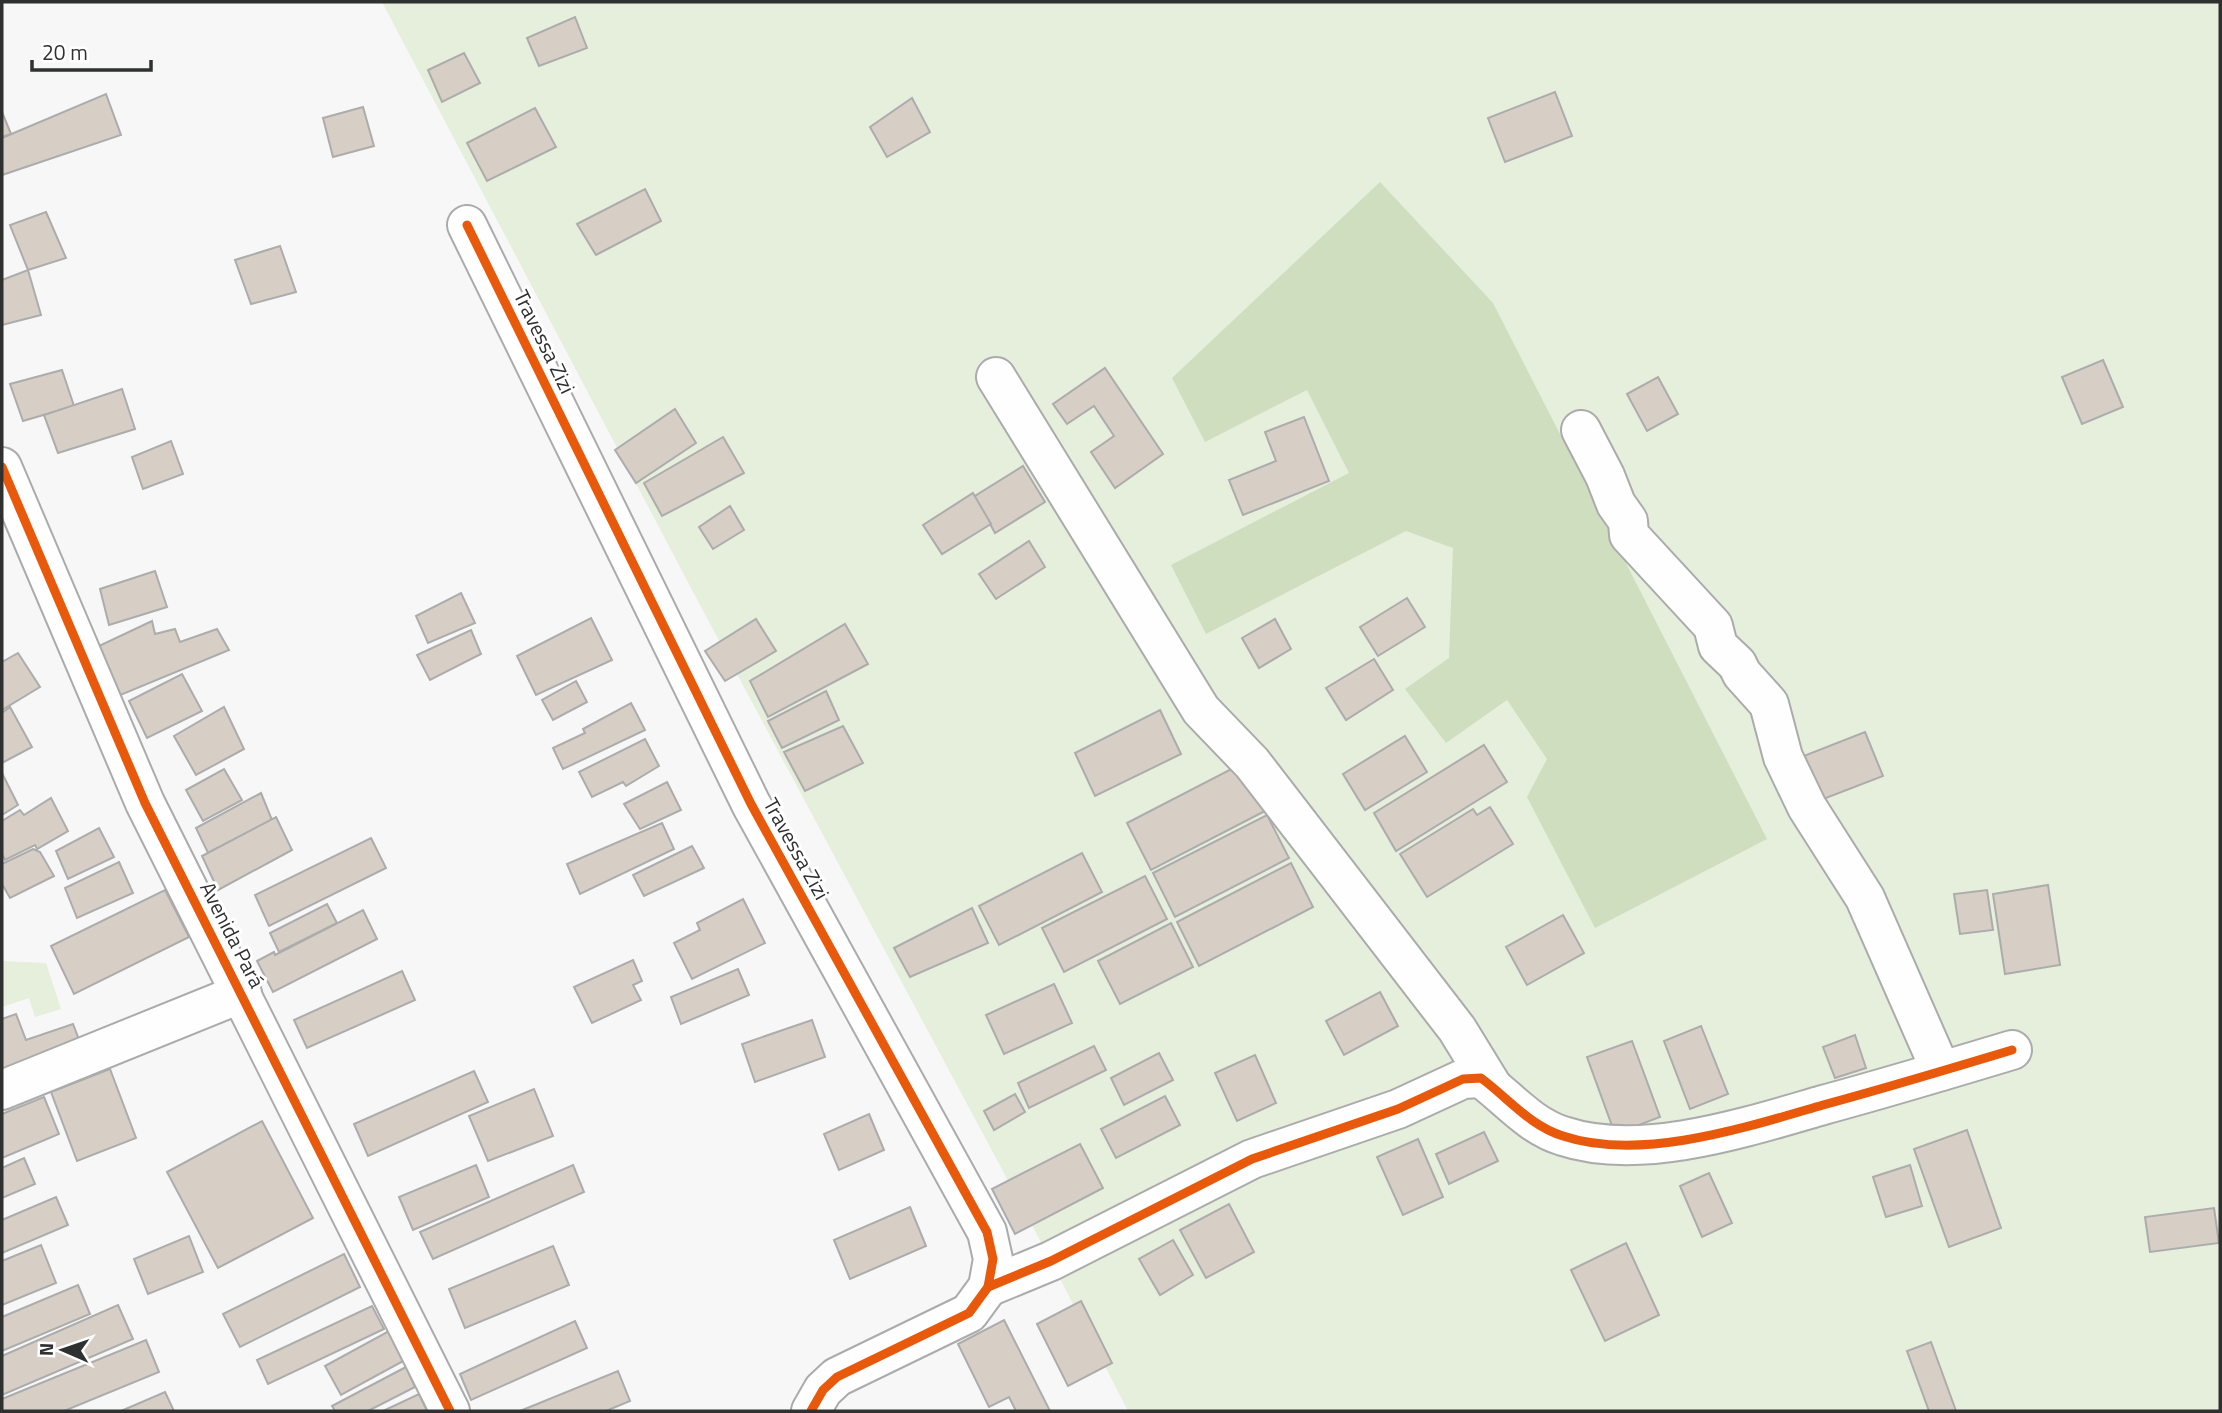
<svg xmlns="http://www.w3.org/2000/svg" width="2222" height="1413" viewBox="0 0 2222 1413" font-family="'Titillium Web',sans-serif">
	<rect width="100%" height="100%" fill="#f7f7f7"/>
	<g fill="#e5efdb">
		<polygon points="382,2 2220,2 2220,1411 1128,1411 1051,1261 700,605"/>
		<polygon points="2,961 46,963 61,1009 35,1017 29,998 2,1007"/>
	</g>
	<polygon fill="#cfdebf" points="1380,182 1493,303 1767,839 1595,928 1527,797 1547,759 1507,700 1446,743 1405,689 1449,658 1453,548 1406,531 1206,634 1171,565 1349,473 1307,390 1205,442 1172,378"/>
	<g fill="#d7cfc6" stroke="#acacac" stroke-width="2">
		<polygon points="575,17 587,48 539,66 527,38"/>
		<polygon points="464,53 480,83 442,102 428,70"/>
		<polygon points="1555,92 1572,136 1505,162 1488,118"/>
		<polygon points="106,94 121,135 2,175 2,138"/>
		<polygon points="912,98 930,132 887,157 870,127"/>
		<polygon points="363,107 374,146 333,157 323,118"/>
		<polygon points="535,108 556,147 487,181 467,143"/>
		<polygon points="2,112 11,134 2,137"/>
		<polygon points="645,189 661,221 596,255 577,224"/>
		<polygon points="46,212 66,258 28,270 10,225"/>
		<polygon points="280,246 296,292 251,304 235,260"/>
		<polygon points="28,270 41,315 2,325 2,280"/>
		<polygon points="2103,360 2123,407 2082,424 2062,377"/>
		<polygon points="1105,368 1163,454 1115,488 1091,452 1114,436 1094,406 1067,424 1053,404"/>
		<polygon points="62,370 74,406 23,421 10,384"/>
		<polygon points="1658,377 1678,414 1647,431 1627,394"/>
		<polygon points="122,389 135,429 58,453 44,415"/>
		<polygon points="675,409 696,443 636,483 615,450"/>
		<polygon points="1304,417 1329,481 1243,515 1229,480 1276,461 1265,432"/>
		<polygon points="723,437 744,473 662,516 644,483"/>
		<polygon points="171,441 183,474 143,489 132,457"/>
		<polygon points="1023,466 1045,502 995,533 990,524 942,554 925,527"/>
		<polygon points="973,493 991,524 942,554 923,525"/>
		<polygon points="730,506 744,530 713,549 699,527"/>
		<polygon points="1029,541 1045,567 996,599 979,574"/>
		<polygon points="155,571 167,607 109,625 100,589"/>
		<polygon points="461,593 475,623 428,643 416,616"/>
		<polygon points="1407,598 1425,627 1378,656 1360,627"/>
		<polygon points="591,618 612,660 536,695 517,656"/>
		<polygon points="756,619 776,651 725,681 705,651"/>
		<polygon points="1275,619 1291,649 1259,668 1242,638"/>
		<polygon points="152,621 155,634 175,629 180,642 217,629 229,650 118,696 99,646"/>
		<polygon points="845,624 868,664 768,717 750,681"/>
		<polygon points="471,630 481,654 430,680 417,655"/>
		<polygon points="18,653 40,687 2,710 2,662"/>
		<polygon points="1374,659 1393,690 1346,720 1326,688"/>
		<polygon points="182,674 202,711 147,738 129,701"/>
		<polygon points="576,681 587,702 553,720 542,700"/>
		<polygon points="826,691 839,720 782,748 768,721"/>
		<polygon points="631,703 645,730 563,769 553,748 585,733 583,729"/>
		<polygon points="10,707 32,747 2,763 2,713"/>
		<polygon points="224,707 244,749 196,775 174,736"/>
		<polygon points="1160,710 1181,754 1095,796 1075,753"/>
		<polygon points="843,726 863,763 805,791 784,752"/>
		<polygon points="1865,732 1883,776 1813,803 1796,759"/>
		<polygon points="1405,736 1427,772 1365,810 1343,774"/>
		<polygon points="645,739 659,766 626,786 623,782 592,797 579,772"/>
		<polygon points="1484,745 1507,782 1396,851 1374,813"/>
		<polygon points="1241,764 1265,811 1151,870 1127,823"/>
		<polygon points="224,769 242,800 203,821 186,790"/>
		<polygon points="2,773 18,805 2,815"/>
		<polygon points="667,782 681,810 640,829 624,804"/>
		<polygon points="261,793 272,820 208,853 196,828"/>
		<polygon points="51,798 68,831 37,849 35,845 5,860 2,854 2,821 20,810 24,815"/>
		<polygon points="1490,807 1513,844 1427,897 1400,854 1473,809 1477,815"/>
		<polygon points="1267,815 1289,858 1175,917 1153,873"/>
		<polygon points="276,817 292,850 218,890 202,856"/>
		<polygon points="662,823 674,849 580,894 567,864"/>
		<polygon points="99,828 114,857 68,879 56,851"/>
		<polygon points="371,838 386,868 269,926 255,895"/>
		<polygon points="692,846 704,868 644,896 633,875"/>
		<polygon points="33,849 40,852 54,876 10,898 2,884 2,864"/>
		<polygon points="1082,853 1102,892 999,945 979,906"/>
		<polygon points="119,862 133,893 77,918 65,888"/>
		<polygon points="1291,863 1313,907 1199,966 1177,922"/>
		<polygon points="1145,876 1167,919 1064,972 1042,928"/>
		<polygon points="2048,885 2060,965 2005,974 1993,894"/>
		<polygon points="165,890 189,937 74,994 51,946"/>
		<polygon points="1987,890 1993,930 1960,934 1954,894"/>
		<polygon points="743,899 765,943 692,979 674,943 700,930 697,923"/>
		<polygon points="327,904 337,923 279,952 270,933"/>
		<polygon points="972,908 988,943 910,977 894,948"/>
		<polygon points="363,910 377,939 273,992 257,961 274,952 275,955"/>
		<polygon points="1563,915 1584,953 1527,985 1506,947"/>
		<polygon points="1171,923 1193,967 1120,1004 1098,961"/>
		<polygon points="633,960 642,981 633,985 641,1000 592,1023 574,987"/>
		<polygon points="738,969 749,995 681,1024 671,997"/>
		<polygon points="402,971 415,1000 307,1048 294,1020"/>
		<polygon points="1054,984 1072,1023 1004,1054 986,1015"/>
		<polygon points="1380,992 1398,1026 1344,1055 1326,1021"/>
		<polygon points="16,1014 26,1040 73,1024 84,1053 2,1082 2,1019"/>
		<polygon points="812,1020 825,1057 755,1082 742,1044"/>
		<polygon points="1701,1026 1728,1094 1690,1109 1664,1041"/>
		<polygon points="1855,1035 1866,1068 1835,1078 1823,1047"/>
		<polygon points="1632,1041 1660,1117 1615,1134 1587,1057"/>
		<polygon points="1094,1046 1106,1070 1029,1108 1018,1083"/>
		<polygon points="1159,1053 1173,1080 1124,1105 1111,1078"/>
		<polygon points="1255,1055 1276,1103 1237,1121 1215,1073"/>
		<polygon points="110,1069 136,1138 77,1161 51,1092"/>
		<polygon points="474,1071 488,1102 368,1156 354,1124"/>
		<polygon points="534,1089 553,1136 488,1161 469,1116"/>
		<polygon points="1015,1094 1025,1112 994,1130 984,1111"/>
		<polygon points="1165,1096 1180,1125 1116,1158 1101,1129"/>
		<polygon points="44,1097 59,1134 2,1158 2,1114"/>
		<polygon points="869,1114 884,1150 839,1170 824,1134"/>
		<polygon points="262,1121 313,1218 218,1268 167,1172"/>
		<polygon points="1967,1130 2001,1228 1949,1247 1914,1149"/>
		<polygon points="1484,1132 1498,1161 1449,1184 1436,1154"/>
		<polygon points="1418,1139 1443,1197 1403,1215 1377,1157"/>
		<polygon points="1080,1144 1103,1188 1015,1234 992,1189"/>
		<polygon points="24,1158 35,1184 2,1198 2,1168"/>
		<polygon points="476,1165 489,1197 413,1230 399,1197"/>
		<polygon points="573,1165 584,1192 433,1259 420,1232"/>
		<polygon points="1910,1165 1922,1206 1886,1217 1873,1177"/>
		<polygon points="1709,1173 1732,1223 1702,1237 1680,1186"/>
		<polygon points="56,1197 68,1225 2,1253 2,1220"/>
		<polygon points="1229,1204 1254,1252 1206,1278 1180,1230"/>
		<polygon points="910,1207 926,1246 850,1279 834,1240"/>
		<polygon points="2214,1208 2219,1243 2150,1252 2145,1217"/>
		<polygon points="189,1236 203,1272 148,1294 134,1259"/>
		<polygon points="1173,1240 1193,1275 1160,1295 1139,1259"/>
		<polygon points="1626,1243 1659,1315 1605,1341 1571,1270"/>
		<polygon points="41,1245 56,1283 2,1305 2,1261"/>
		<polygon points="553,1246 569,1285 465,1328 449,1289"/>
		<polygon points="344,1254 360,1287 240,1347 223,1314"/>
		<polygon points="78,1285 90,1314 2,1351 2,1317"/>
		<polygon points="1081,1301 1112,1363 1068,1386 1037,1324"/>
		<polygon points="118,1305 133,1339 2,1395 2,1356"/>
		<polygon points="372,1306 384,1329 268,1384 257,1360"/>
		<polygon points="1004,1320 1050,1411 1016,1411 1009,1397 989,1407 958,1344"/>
		<polygon points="575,1321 587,1348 471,1400 460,1374"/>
		<polygon points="389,1331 405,1360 341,1395 325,1366"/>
		<polygon points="146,1340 159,1372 64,1411 2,1411 2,1399"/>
		<polygon points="1931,1342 1956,1411 1929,1411 1907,1351"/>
		<polygon points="406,1367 415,1387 368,1411 335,1411 332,1406"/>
		<polygon points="618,1371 630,1401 606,1411 520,1411"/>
		<polygon points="165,1392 174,1411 121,1411"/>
		<polygon points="419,1394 427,1411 383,1411"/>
	</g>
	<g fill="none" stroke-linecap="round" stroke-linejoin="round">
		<g stroke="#ababab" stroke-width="42">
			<g id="minor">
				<polyline points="467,225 751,804 987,1232 993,1259 988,1287 969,1313 837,1377 823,1390 811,1411"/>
				<polyline points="996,377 1201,710 1252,763 1457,1029 1492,1086"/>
				<polyline points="1581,430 1605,476 1616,504 1628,521 1629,535 1713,626 1718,646 1737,664 1742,674 1769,704 1783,757 1807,807 1865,898 1941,1071"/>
				<polyline points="2,467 145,803 450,1411"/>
				<polyline points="2,1090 242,993"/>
				<path d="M988,1287L1051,1261L1252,1159L1398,1109L1463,1079L1481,1078C1508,1098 1530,1126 1563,1136C1641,1162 1747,1127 1823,1105C1886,1088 1949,1069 2012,1050"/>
			</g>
		</g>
		<use href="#minor" stroke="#fefefe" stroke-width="38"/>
		<g stroke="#fff" stroke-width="13">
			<g id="cycleway">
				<polyline points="467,225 751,804 987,1232 993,1259 988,1287 969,1313 837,1377 823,1390 811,1411"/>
				<polyline points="2,467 145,803 450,1411"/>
				<path d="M988,1287L1051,1261L1252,1159L1398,1109L1463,1079L1481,1078C1508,1098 1530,1126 1563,1136C1641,1162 1747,1127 1823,1105C1886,1088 1949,1069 2012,1050"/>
			</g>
		</g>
		<use href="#cycleway" stroke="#e8590c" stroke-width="9"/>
	</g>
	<g text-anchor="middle" stroke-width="6" stroke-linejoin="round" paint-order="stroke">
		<g font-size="21" fill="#2f3030" stroke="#fff">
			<text transform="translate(544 342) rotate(64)" y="7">Travessa Zizi</text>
			<text transform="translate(796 849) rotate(61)" y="7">Travessa Zizi</text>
			<text transform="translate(232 935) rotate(63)" y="7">Avenida Pará</text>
		</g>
	</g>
	<rect width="2222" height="1413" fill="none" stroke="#2f3030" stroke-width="7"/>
	<g transform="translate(63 1350) rotate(272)" stroke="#ffffff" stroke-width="5" paint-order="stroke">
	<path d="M0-5L12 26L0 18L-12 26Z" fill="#2f3030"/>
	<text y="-10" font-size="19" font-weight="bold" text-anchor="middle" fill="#2f3030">N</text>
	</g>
	<path d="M32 60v10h119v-10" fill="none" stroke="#2f3030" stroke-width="3.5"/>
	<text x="42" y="60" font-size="21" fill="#2f3030" stroke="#ffffff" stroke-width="5" paint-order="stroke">20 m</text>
</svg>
